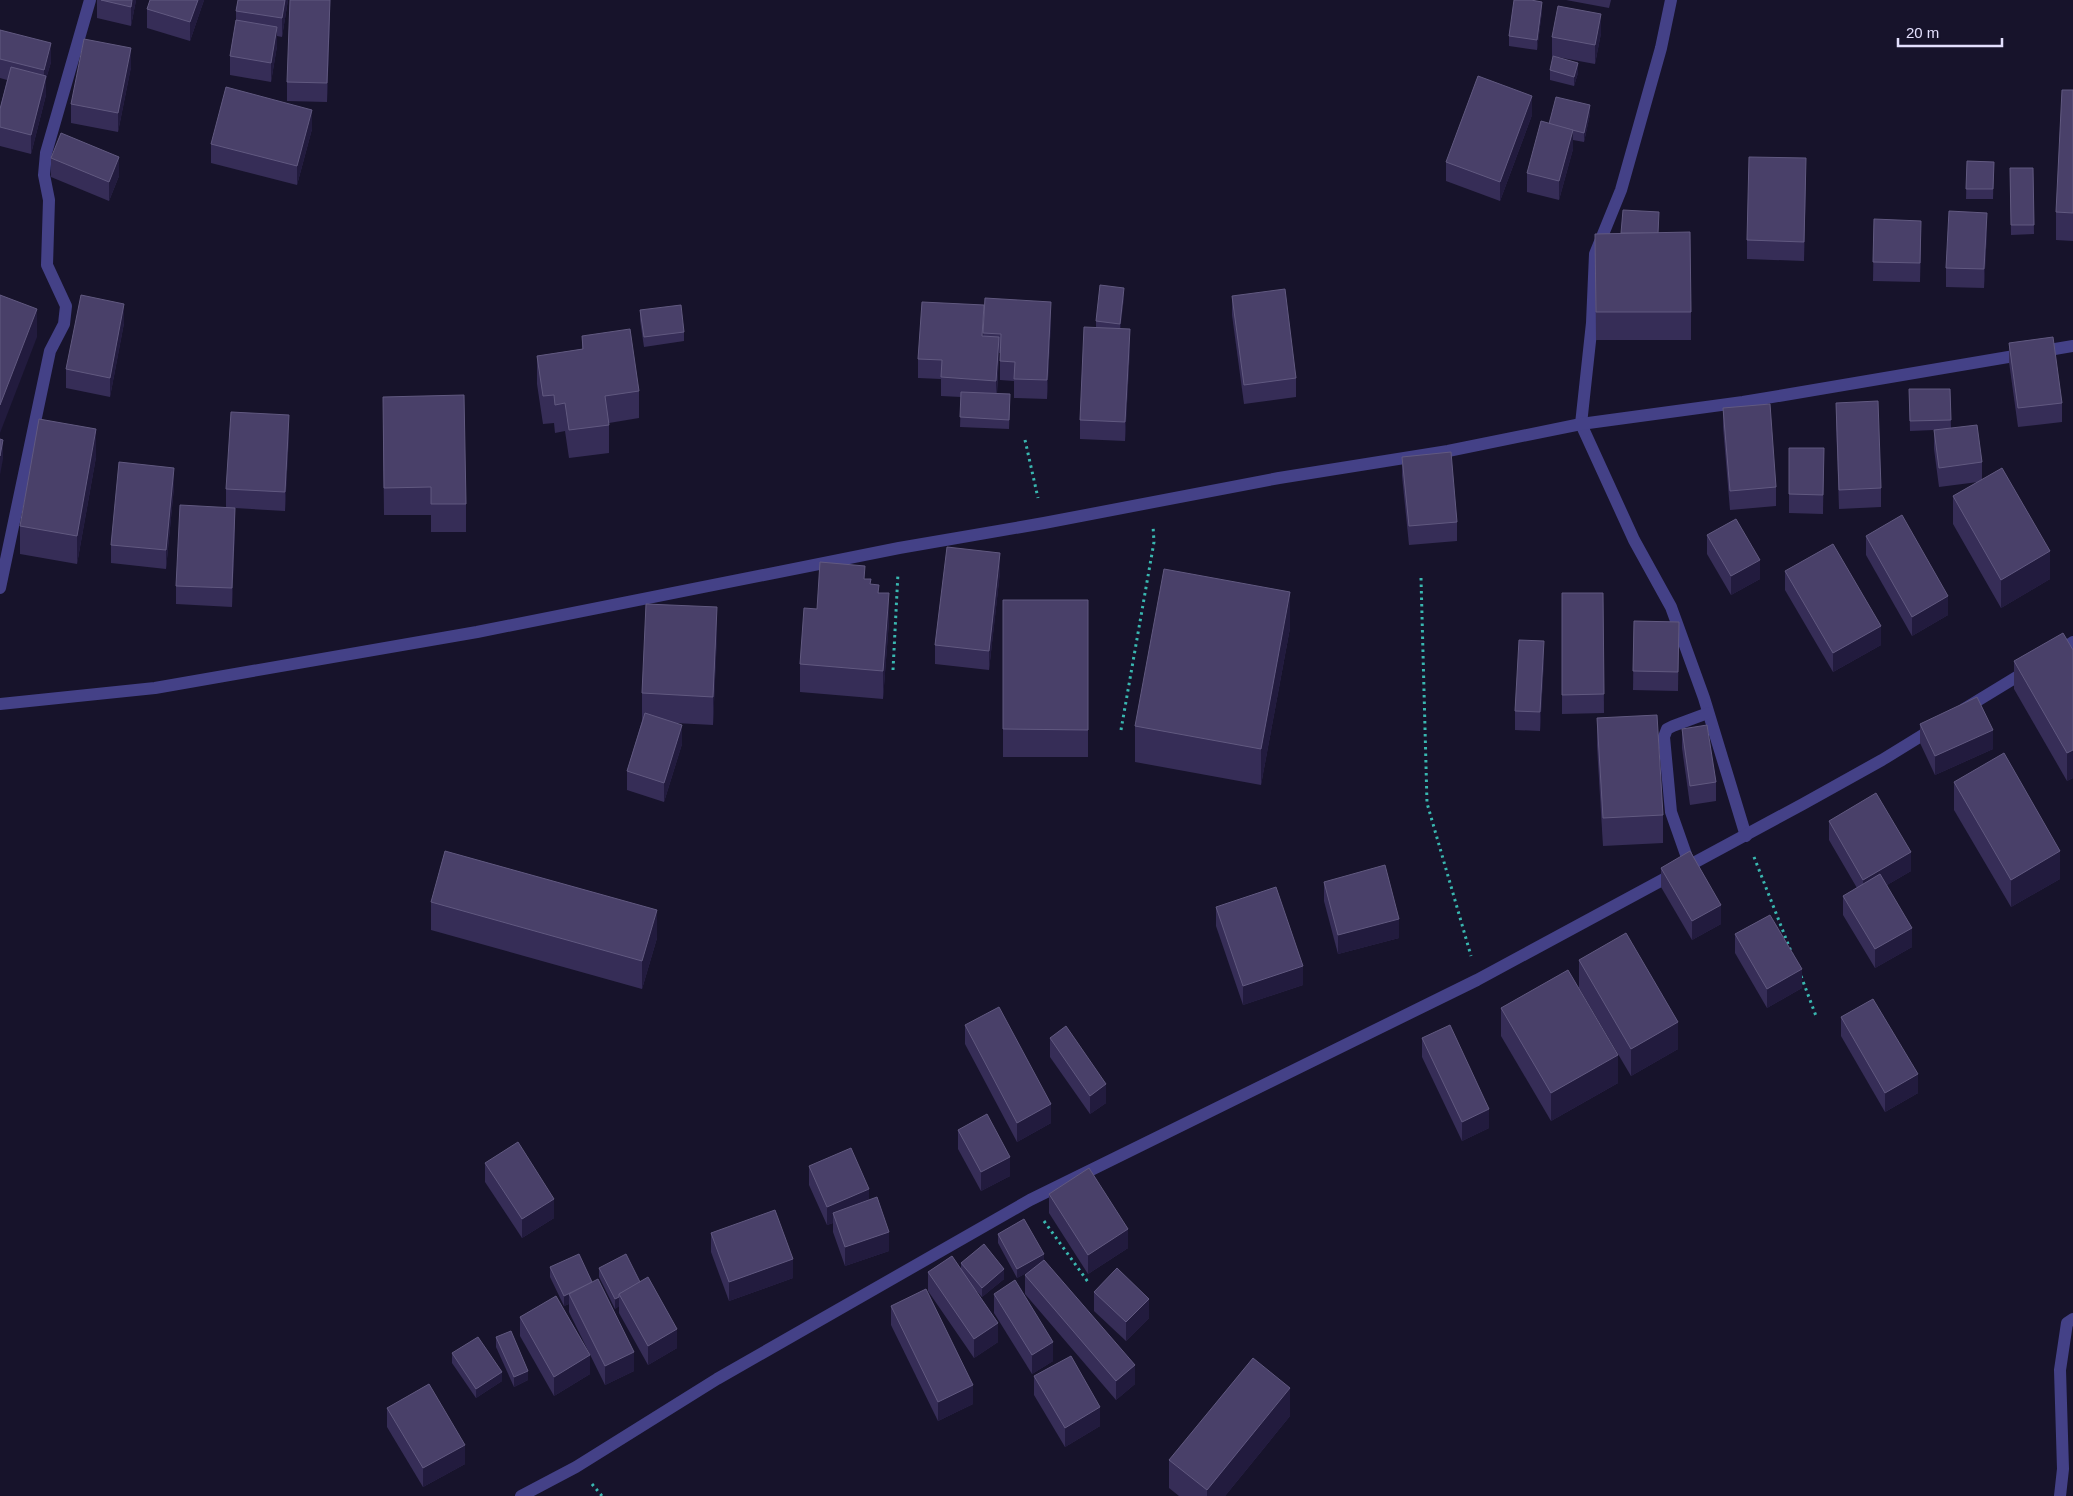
<svg xmlns="http://www.w3.org/2000/svg" width="2073" height="1496" viewBox="0 0 2073 1496" font-family="Helvetica,sans-serif">
	<rect width="100%" height="100%" fill="#17132b"/>
	<g fill="none" stroke-linecap="round" stroke-linejoin="round">
		<g stroke="#39b7b0" stroke-width="3" stroke-dasharray="2.5 4" stroke-linecap="butt">
			<polyline points="1025,440 1038,498"/>
			<polyline points="1421,578 1427,803 1471,956"/>
			<polyline points="893,670 898,573"/>
			<polyline points="1121,730 1154,542 1153,526"/>
			<polyline points="1754,857 1792,954"/>
			<polyline points="1801,976 1816,1016"/>
			<polyline points="1044,1221 1088,1282"/>
			<polyline points="592,1484 602,1496"/>
		</g>
		<g stroke="#444187" stroke-width="12">
			<polyline points="1671,0 1661,48 1621,190 1595,254 1592,323 1581,424 1634,540 1671,607 1704,698 1746,836"/>
			<polyline points="0,588 50,351 64,324 66,306 47,265 49,200 44,175 46,153 90,0"/>
			<polyline points="2056,653 2073,642"/>
			<polyline points="0,704 155,688 477,632 899,548 1044,523 1279,478 1448,451 1581,424 1743,402 2073,346"/>
			<polyline points="1964,709 2028,670"/>
			<polyline points="1690,866 1671,812 1664,737 1667,729 1673,726 1708,713"/>
			<polyline points="521,1496 576,1467 717,1379 1030,1200 1477,980 1803,804 1882,760 1934,728"/>
			<polyline points="2060,1496 2063,1469 2060,1370 2067,1323 2073,1319"/>
		</g>
	</g>
	<g fill="#362d57">
		<polygon points="97,0 136,0 131,26 97,18"/>
		<polygon points="204,0 190,41 147,28 147,9"/>
		<polygon points="238,0 288,0 282,37 277,36 277,46 271,82 230,75 230,56 236,20 236,11"/>
		<polygon points="1566,0 1611,0 1609,8"/>
		<polygon points="1542,11 1537,50 1509,46 1509,36"/>
		<polygon points="330,18 327,102 287,101 287,82"/>
		<polygon points="0,30 51,62 46,79 46,95 31,154 0,146 0,109 7,80 0,78"/>
		<polygon points="1601,33 1595,64 1552,56 1552,37"/>
		<polygon points="131,67 118,132 71,123 71,104"/>
		<polygon points="1550,70 1578,73 1574,86 1550,80"/>
		<polygon points="2073,90 2073,241 2056,240 2056,212"/>
		<polygon points="1590,114 1584,142 1573,140 1573,149 1559,200 1527,192 1527,173 1549,124"/>
		<polygon points="1532,115 1500,201 1446,181 1446,162"/>
		<polygon points="312,129 297,185 211,163 211,144"/>
		<polygon points="51,158 119,176 109,201 51,177"/>
		<polygon points="1967,161 1994,162 1993,199 1966,199"/>
		<polygon points="2010,168 2033,168 2034,234 2011,235"/>
		<polygon points="1806,177 1804,261 1747,259 1747,240"/>
		<polygon points="1874,219 1921,240 1920,282 1873,281"/>
		<polygon points="1659,222 1658,233 1691,312 1691,340 1596,340 1595,234 1621,234"/>
		<polygon points="1987,232 1984,288 1946,287 1946,268"/>
		<polygon points="1232,296 1296,378 1296,397 1244,404 1232,315"/>
		<polygon points="1124,297 1120,329 1130,348 1125,441 1080,439 1080,420 1096,328 1096,321"/>
		<polygon points="985,298 1051,321 1047,399 1014,398 1014,381 1000,380 1000,353 999,353 997,394 1010,404 1009,429 960,427 961,397 941,396 941,379 918,378 918,359 984,324 983,336"/>
		<polygon points="640,310 684,332 684,341 644,347 640,320"/>
		<polygon points="124,323 110,397 66,388 66,369"/>
		<polygon points="582,336 639,391 639,418 609,423 609,453 569,458 565,431 555,433 554,423 543,424 537,384 537,356 582,349"/>
		<polygon points="2009,343 2062,403 2062,422 2018,427 2009,362"/>
		<polygon points="1909,389 1950,389 1951,428 1982,462 1982,480 2050,579 2001,608 1953,524 1953,496 1978,482 1939,487 1934,449 1934,430 1910,431"/>
		<polygon points="1836,403 1881,488 1881,507 1839,509 1836,422"/>
		<polygon points="1723,408 1776,487 1776,506 1730,510 1723,427"/>
		<polygon points="383,425 466,504 466,532 431,532 431,515 384,515"/>
		<polygon points="289,434 285,511 235,508 235,527 232,607 176,604 176,586 226,507 226,489"/>
		<polygon points="1789,448 1824,448 1823,514 1789,513"/>
		<polygon points="96,457 77,564 20,554 20,526"/>
		<polygon points="1402,457 1457,522 1457,541 1409,545 1402,476"/>
		<polygon points="174,487 166,569 111,563 111,545"/>
		<polygon points="1707,535 1760,579 1731,595 1707,554"/>
		<polygon points="1866,536 1948,615 1912,636 1866,555"/>
		<polygon points="1785,571 1881,645 1833,672 1785,590"/>
		<polygon points="1000,572 989,670 935,664 935,645"/>
		<polygon points="871,584 879,593 889,621 883,699 800,692 800,664 817,609"/>
		<polygon points="1562,593 1603,593 1604,713 1562,714"/>
		<rect x="1003" y="600" width="85" height="157"/>
		<polygon points="1634,621 1679,622 1678,691 1633,690"/>
		<polygon points="1290,628 1261,785 1135,762 1135,726"/>
		<polygon points="717,635 713,725 675,723 682,744 664,802 627,790 627,771 642,721 642,693"/>
		<polygon points="2073,650 2073,778 2067,781 2014,689 2014,661"/>
		<polygon points="1544,660 1540,731 1515,730 1515,711"/>
		<polygon points="1597,718 1663,815 1663,843 1603,846 1597,746"/>
		<polygon points="1920,724 1993,749 1935,775 1920,743"/>
		<polygon points="1682,729 1716,782 1716,801 1690,805 1682,748"/>
		<polygon points="1954,782 2060,879 2011,907 1954,810"/>
		<polygon points="1829,821 1911,871 1887,885 1912,947 1875,968 1843,915 1843,896 1857,888 1829,840"/>
		<polygon points="1661,868 1721,924 1692,940 1661,887"/>
		<polygon points="1324,882 1399,938 1338,954 1324,901"/>
		<polygon points="431,902 657,938 642,989 431,930"/>
		<polygon points="1216,907 1303,985 1243,1005 1216,926"/>
		<polygon points="1735,934 1802,988 1767,1008 1735,953"/>
		<polygon points="1579,960 1678,1049 1631,1076 1579,988"/>
		<polygon points="1501,1008 1618,1083 1551,1121 1501,1036"/>
		<polygon points="1841,1017 1918,1093 1885,1112 1841,1036"/>
		<polygon points="965,1025 1051,1123 1017,1142 965,1044"/>
		<polygon points="1050,1038 1106,1103 1090,1114 1050,1057"/>
		<polygon points="1422,1038 1489,1128 1462,1141 1422,1057"/>
		<polygon points="958,1130 1010,1176 981,1191 958,1149"/>
		<polygon points="485,1163 554,1218 522,1238 485,1182"/>
		<polygon points="809,1166 869,1200 889,1251 845,1266 833,1232 833,1223 827,1225 809,1185"/>
		<polygon points="1049,1194 1128,1248 1088,1274 1049,1213"/>
		<polygon points="711,1233 793,1278 729,1301 711,1252"/>
		<polygon points="998,1234 1044,1260 1135,1384 1116,1400 1025,1294 1025,1275 1030,1271 1017,1278 998,1243"/>
		<polygon points="961,1263 1004,1279 982,1297 973,1287 998,1342 974,1358 928,1291 928,1272 961,1270"/>
		<polygon points="550,1267 634,1371 605,1385 569,1312 569,1304 564,1306 550,1277"/>
		<polygon points="599,1268 640,1282 677,1348 648,1365 619,1313 619,1306 615,1309 599,1277"/>
		<polygon points="1094,1292 1149,1318 1126,1341 1094,1311"/>
		<polygon points="994,1294 1053,1361 1032,1374 994,1313"/>
		<polygon points="891,1306 973,1404 938,1421 891,1325"/>
		<polygon points="520,1317 590,1374 554,1396 520,1336"/>
		<polygon points="496,1337 528,1380 514,1387 496,1347"/>
		<polygon points="452,1353 502,1381 476,1398 452,1363"/>
		<polygon points="1034,1376 1100,1426 1065,1447 1034,1395"/>
		<polygon points="387,1408 465,1464 423,1487 387,1427"/>
		<polygon points="1290,1416 1225,1496 1179,1496 1169,1488 1169,1460"/>
	</g>
	<g fill="#221b3e">
		<polygon points="132,0 136,0 131,26 131,7"/>
		<polygon points="198,0 204,0 190,41 190,22"/>
		<polygon points="285,0 288,0 282,37 282,18"/>
		<polygon points="330,0 330,18 327,102 327,83"/>
		<polygon points="1542,2 1542,11 1537,50 1537,40"/>
		<polygon points="1601,14 1601,33 1595,64 1595,45"/>
		<polygon points="277,27 277,46 271,82 271,63"/>
		<polygon points="51,43 51,62 46,79 46,95 31,154 31,135 44,87 44,70"/>
		<polygon points="131,48 131,67 118,132 118,113"/>
		<polygon points="1578,63 1578,73 1574,86 1574,77"/>
		<polygon points="1532,96 1532,115 1500,201 1500,182"/>
		<polygon points="1590,105 1590,114 1584,142 1584,133"/>
		<polygon points="312,110 312,129 297,185 297,166"/>
		<polygon points="1573,130 1573,149 1559,200 1559,181"/>
		<polygon points="119,157 119,176 109,201 109,182"/>
		<polygon points="1806,158 1806,177 1804,261 1804,242"/>
		<polygon points="1987,213 1987,232 1984,288 1984,269"/>
		<polygon points="1124,288 1124,297 1120,333 1120,324"/>
		<polygon points="1051,302 1051,321 1047,399 1047,380"/>
		<polygon points="124,304 124,323 110,397 110,378"/>
		<polygon points="984,305 984,324 982,355 982,336"/>
		<polygon points="37,309 37,337 0,433 0,405"/>
		<polygon points="1130,329 1130,348 1125,441 1125,422"/>
		<polygon points="999,337 999,356 996,400 996,381"/>
		<polygon points="289,415 289,434 285,511 285,492"/>
		<polygon points="96,429 96,457 77,564 77,536"/>
		<polygon points="3,440 3,459 0,475 0,456"/>
		<polygon points="174,468 174,487 166,569 166,550"/>
		<polygon points="235,508 235,527 232,607 232,588"/>
		<polygon points="2050,551 2050,579 2001,608 2001,580"/>
		<polygon points="1000,553 1000,572 989,670 989,651"/>
		<polygon points="1760,560 1760,579 1731,595 1731,576"/>
		<polygon points="1290,592 1290,628 1261,785 1261,749"/>
		<polygon points="889,593 889,621 883,699 883,671"/>
		<polygon points="1948,596 1948,615 1912,636 1912,617"/>
		<polygon points="717,607 717,635 713,725 713,697"/>
		<polygon points="1881,626 1881,645 1833,672 1833,653"/>
		<polygon points="1544,641 1544,660 1540,731 1540,712"/>
		<polygon points="682,725 682,744 664,802 664,783"/>
		<polygon points="1993,730 1993,749 1935,775 1935,756"/>
		<polygon points="2073,750 2073,778 2067,781 2067,753"/>
		<polygon points="2060,851 2060,879 2011,907 2011,880"/>
		<polygon points="1911,852 1911,871 1863,899 1863,880"/>
		<polygon points="1721,905 1721,924 1692,940 1692,921"/>
		<polygon points="657,910 657,938 642,989 642,961"/>
		<polygon points="1399,919 1399,938 1338,954 1338,935"/>
		<polygon points="1912,928 1912,947 1875,968 1875,949"/>
		<polygon points="1303,966 1303,985 1243,1005 1243,986"/>
		<polygon points="1802,969 1802,988 1767,1008 1767,989"/>
		<polygon points="1678,1022 1678,1049 1631,1076 1631,1049"/>
		<polygon points="1618,1055 1618,1083 1551,1121 1551,1093"/>
		<polygon points="1918,1074 1918,1093 1885,1112 1885,1093"/>
		<polygon points="1106,1084 1106,1103 1090,1114 1090,1096"/>
		<polygon points="1051,1104 1051,1123 1017,1142 1017,1123"/>
		<polygon points="1489,1109 1489,1128 1462,1141 1462,1122"/>
		<polygon points="1010,1157 1010,1176 981,1191 981,1172"/>
		<polygon points="869,1189 869,1207 833,1213 833,1223 827,1225 827,1207"/>
		<polygon points="554,1199 554,1218 522,1238 522,1219"/>
		<polygon points="1128,1229 1128,1248 1088,1274 1088,1255"/>
		<polygon points="889,1232 889,1251 845,1266 845,1247"/>
		<polygon points="1044,1254 1044,1264 1017,1278 1017,1269"/>
		<polygon points="793,1259 793,1278 729,1301 729,1282"/>
		<polygon points="1004,1269 1004,1279 982,1297 982,1288"/>
		<polygon points="569,1294 569,1304 564,1306 564,1296"/>
		<polygon points="619,1297 619,1306 615,1309 615,1299"/>
		<polygon points="1149,1299 1149,1318 1126,1341 1126,1322"/>
		<polygon points="998,1323 998,1342 974,1358 974,1339"/>
		<polygon points="677,1329 677,1348 648,1365 648,1346"/>
		<polygon points="1053,1342 1053,1361 1032,1374 1032,1355"/>
		<polygon points="634,1352 634,1371 605,1385 605,1366"/>
		<polygon points="590,1355 590,1374 554,1396 554,1377"/>
		<polygon points="1135,1365 1135,1384 1116,1400 1116,1381"/>
		<polygon points="528,1371 528,1380 514,1387 514,1377"/>
		<polygon points="502,1372 502,1381 476,1398 476,1389"/>
		<polygon points="973,1385 973,1404 938,1421 938,1402"/>
		<polygon points="1290,1388 1290,1416 1225,1496 1207,1496 1207,1490"/>
		<polygon points="1100,1407 1100,1426 1065,1447 1065,1428"/>
		<polygon points="465,1445 465,1464 423,1487 423,1468"/>
	</g>
	<g fill="#494069" stroke="#615980">
		<polygon points="101,0 132,0 131,7"/>
		<polygon points="150,0 198,0 190,22 147,9"/>
		<polygon points="238,0 285,0 282,18 236,11"/>
		<polygon points="290,0 330,0 327,83 287,82"/>
		<polygon points="1514,0 1531,0 1542,2 1537,40 1509,36"/>
		<polygon points="1558,6 1601,14 1595,45 1552,37"/>
		<polygon points="236,20 277,27 271,63 230,56"/>
		<polygon points="0,30 51,43 44,70 0,59"/>
		<polygon points="84,39 131,48 118,113 71,104"/>
		<polygon points="1553,56 1578,63 1574,77 1550,70"/>
		<polygon points="11,67 46,76 31,135 0,127 0,109"/>
		<polygon points="1478,76 1532,96 1500,182 1446,162"/>
		<polygon points="226,87 312,110 297,166 211,144"/>
		<polygon points="2062,90 2073,90 2073,213 2056,212"/>
		<polygon points="1556,97 1590,105 1584,133 1549,124"/>
		<polygon points="1541,121 1573,130 1559,181 1527,173"/>
		<polygon points="61,133 119,157 109,182 51,158"/>
		<polygon points="1749,157 1806,158 1804,242 1747,240"/>
		<polygon points="1967,161 1994,162 1993,189 1966,189"/>
		<polygon points="2010,168 2033,168 2034,225 2011,225"/>
		<polygon points="1623,210 1659,212 1658,233 1621,233"/>
		<polygon points="1949,211 1987,213 1984,269 1946,268"/>
		<polygon points="1874,219 1921,221 1920,263 1873,262"/>
		<polygon points="1690,232 1691,312 1596,312 1595,234"/>
		<polygon points="1100,285 1124,288 1120,324 1096,321"/>
		<polygon points="1285,289 1296,378 1244,385 1232,296"/>
		<polygon points="0,295 37,309 0,405"/>
		<polygon points="81,295 124,304 110,378 66,369"/>
		<polygon points="985,298 1051,302 1047,380 1014,379 1015,362 1000,361 1001,334 983,333"/>
		<polygon points="922,302 984,305 982,336 999,337 996,381 941,377 942,360 918,359"/>
		<polygon points="681,305 684,332 644,337 640,310"/>
		<polygon points="1084,327 1130,329 1125,422 1080,420"/>
		<polygon points="630,329 639,391 605,396 609,425 569,430 565,403 555,405 554,395 543,396 537,356 583,349 582,336"/>
		<polygon points="2053,337 2062,403 2018,408 2009,343"/>
		<polygon points="1909,389 1950,389 1951,420 1910,421"/>
		<polygon points="961,392 1010,394 1009,420 960,417"/>
		<polygon points="464,395 466,504 431,504 431,487 384,488 383,397"/>
		<polygon points="1878,401 1881,488 1839,490 1836,403"/>
		<polygon points="1770,404 1776,487 1730,491 1723,408"/>
		<polygon points="231,412 289,415 285,492 226,489"/>
		<polygon points="39,419 96,429 77,536 20,526"/>
		<polygon points="1977,425 1982,462 1939,468 1934,430"/>
		<polygon points="0,439 3,440 0,456"/>
		<polygon points="1789,448 1824,448 1823,495 1789,494"/>
		<polygon points="1451,452 1457,522 1409,526 1402,457"/>
		<polygon points="119,462 174,468 166,550 111,545"/>
		<polygon points="2002,468 2050,551 2001,580 1953,496"/>
		<polygon points="180,505 235,508 232,588 176,586"/>
		<polygon points="1902,515 1948,596 1912,617 1866,536"/>
		<polygon points="1736,519 1760,560 1731,576 1707,535"/>
		<polygon points="1833,544 1881,626 1833,653 1785,571"/>
		<polygon points="947,547 1000,553 989,651 935,645"/>
		<polygon points="820,562 865,566 864,579 871,579 870,584 879,585 878,593 889,593 883,671 800,664 804,608 817,609"/>
		<polygon points="1164,569 1290,592 1261,749 1135,726"/>
		<polygon points="1562,593 1603,593 1604,694 1562,695"/>
		<polygon points="1003,600 1088,600 1088,730 1003,729"/>
		<polygon points="646,604 717,607 713,697 642,693"/>
		<polygon points="1634,621 1679,622 1678,672 1633,671"/>
		<polygon points="2063,633 2073,650 2073,750 2067,753 2014,661"/>
		<polygon points="1519,640 1544,641 1540,712 1515,711"/>
		<polygon points="1977,697 1993,730 1935,756 1920,724"/>
		<polygon points="645,713 682,725 664,783 627,771"/>
		<polygon points="1657,715 1663,815 1603,818 1597,718"/>
		<polygon points="1707,725 1716,782 1690,786 1682,729"/>
		<polygon points="2004,753 2060,851 2011,880 1954,782"/>
		<polygon points="1876,793 1911,852 1863,880 1829,821"/>
		<polygon points="445,851 657,910 642,961 431,902"/>
		<polygon points="1690,851 1721,905 1692,921 1661,868"/>
		<polygon points="1385,865 1399,919 1338,935 1324,882"/>
		<polygon points="1880,874 1912,928 1875,949 1843,896"/>
		<polygon points="1276,887 1303,966 1243,986 1216,907"/>
		<polygon points="1770,915 1802,969 1767,989 1735,934"/>
		<polygon points="1626,933 1678,1022 1631,1049 1579,960"/>
		<polygon points="1568,970 1618,1055 1551,1093 1501,1008"/>
		<polygon points="1873,999 1918,1074 1885,1093 1841,1017"/>
		<polygon points="999,1007 1051,1104 1017,1123 965,1025"/>
		<polygon points="1450,1025 1489,1109 1462,1122 1422,1038"/>
		<polygon points="1066,1026 1106,1084 1090,1096 1050,1038"/>
		<polygon points="987,1114 1010,1157 981,1172 958,1130"/>
		<polygon points="518,1142 554,1199 522,1219 485,1163"/>
		<polygon points="851,1148 869,1189 827,1207 809,1166"/>
		<polygon points="1089,1168 1128,1229 1088,1255 1049,1194"/>
		<polygon points="877,1197 889,1232 845,1247 833,1213"/>
		<polygon points="775,1210 793,1259 729,1282 711,1233"/>
		<polygon points="1024,1219 1044,1254 1017,1269 998,1234"/>
		<polygon points="984,1244 1004,1269 982,1288 961,1263"/>
		<polygon points="579,1254 592,1282 564,1296 550,1267"/>
		<polygon points="626,1254 640,1282 619,1294 619,1297 615,1299 599,1268"/>
		<polygon points="952,1256 998,1323 974,1339 928,1272"/>
		<polygon points="1044,1260 1135,1365 1116,1381 1025,1275"/>
		<polygon points="1117,1268 1149,1299 1126,1322 1094,1292"/>
		<polygon points="648,1277 677,1329 648,1346 619,1294"/>
		<polygon points="598,1279 634,1352 605,1366 569,1294"/>
		<polygon points="1015,1280 1053,1342 1032,1355 994,1294"/>
		<polygon points="926,1289 973,1385 938,1402 891,1306"/>
		<polygon points="556,1296 590,1355 554,1377 520,1317"/>
		<polygon points="511,1331 528,1371 514,1377 496,1337"/>
		<polygon points="478,1337 502,1372 476,1389 452,1353"/>
		<polygon points="1071,1356 1100,1407 1065,1428 1034,1376"/>
		<polygon points="1253,1358 1290,1388 1207,1490 1169,1460"/>
		<polygon points="429,1384 465,1445 423,1468 387,1408"/>
	</g>
	<path d="M1898 38v8h104v-8" fill="none" stroke="#e3dffd" stroke-width="2.5"/>
	<text x="1906" y="38" font-size="15" fill="#e3dffd" stroke="#17132b" stroke-width="4" paint-order="stroke">20 m</text>
</svg>
